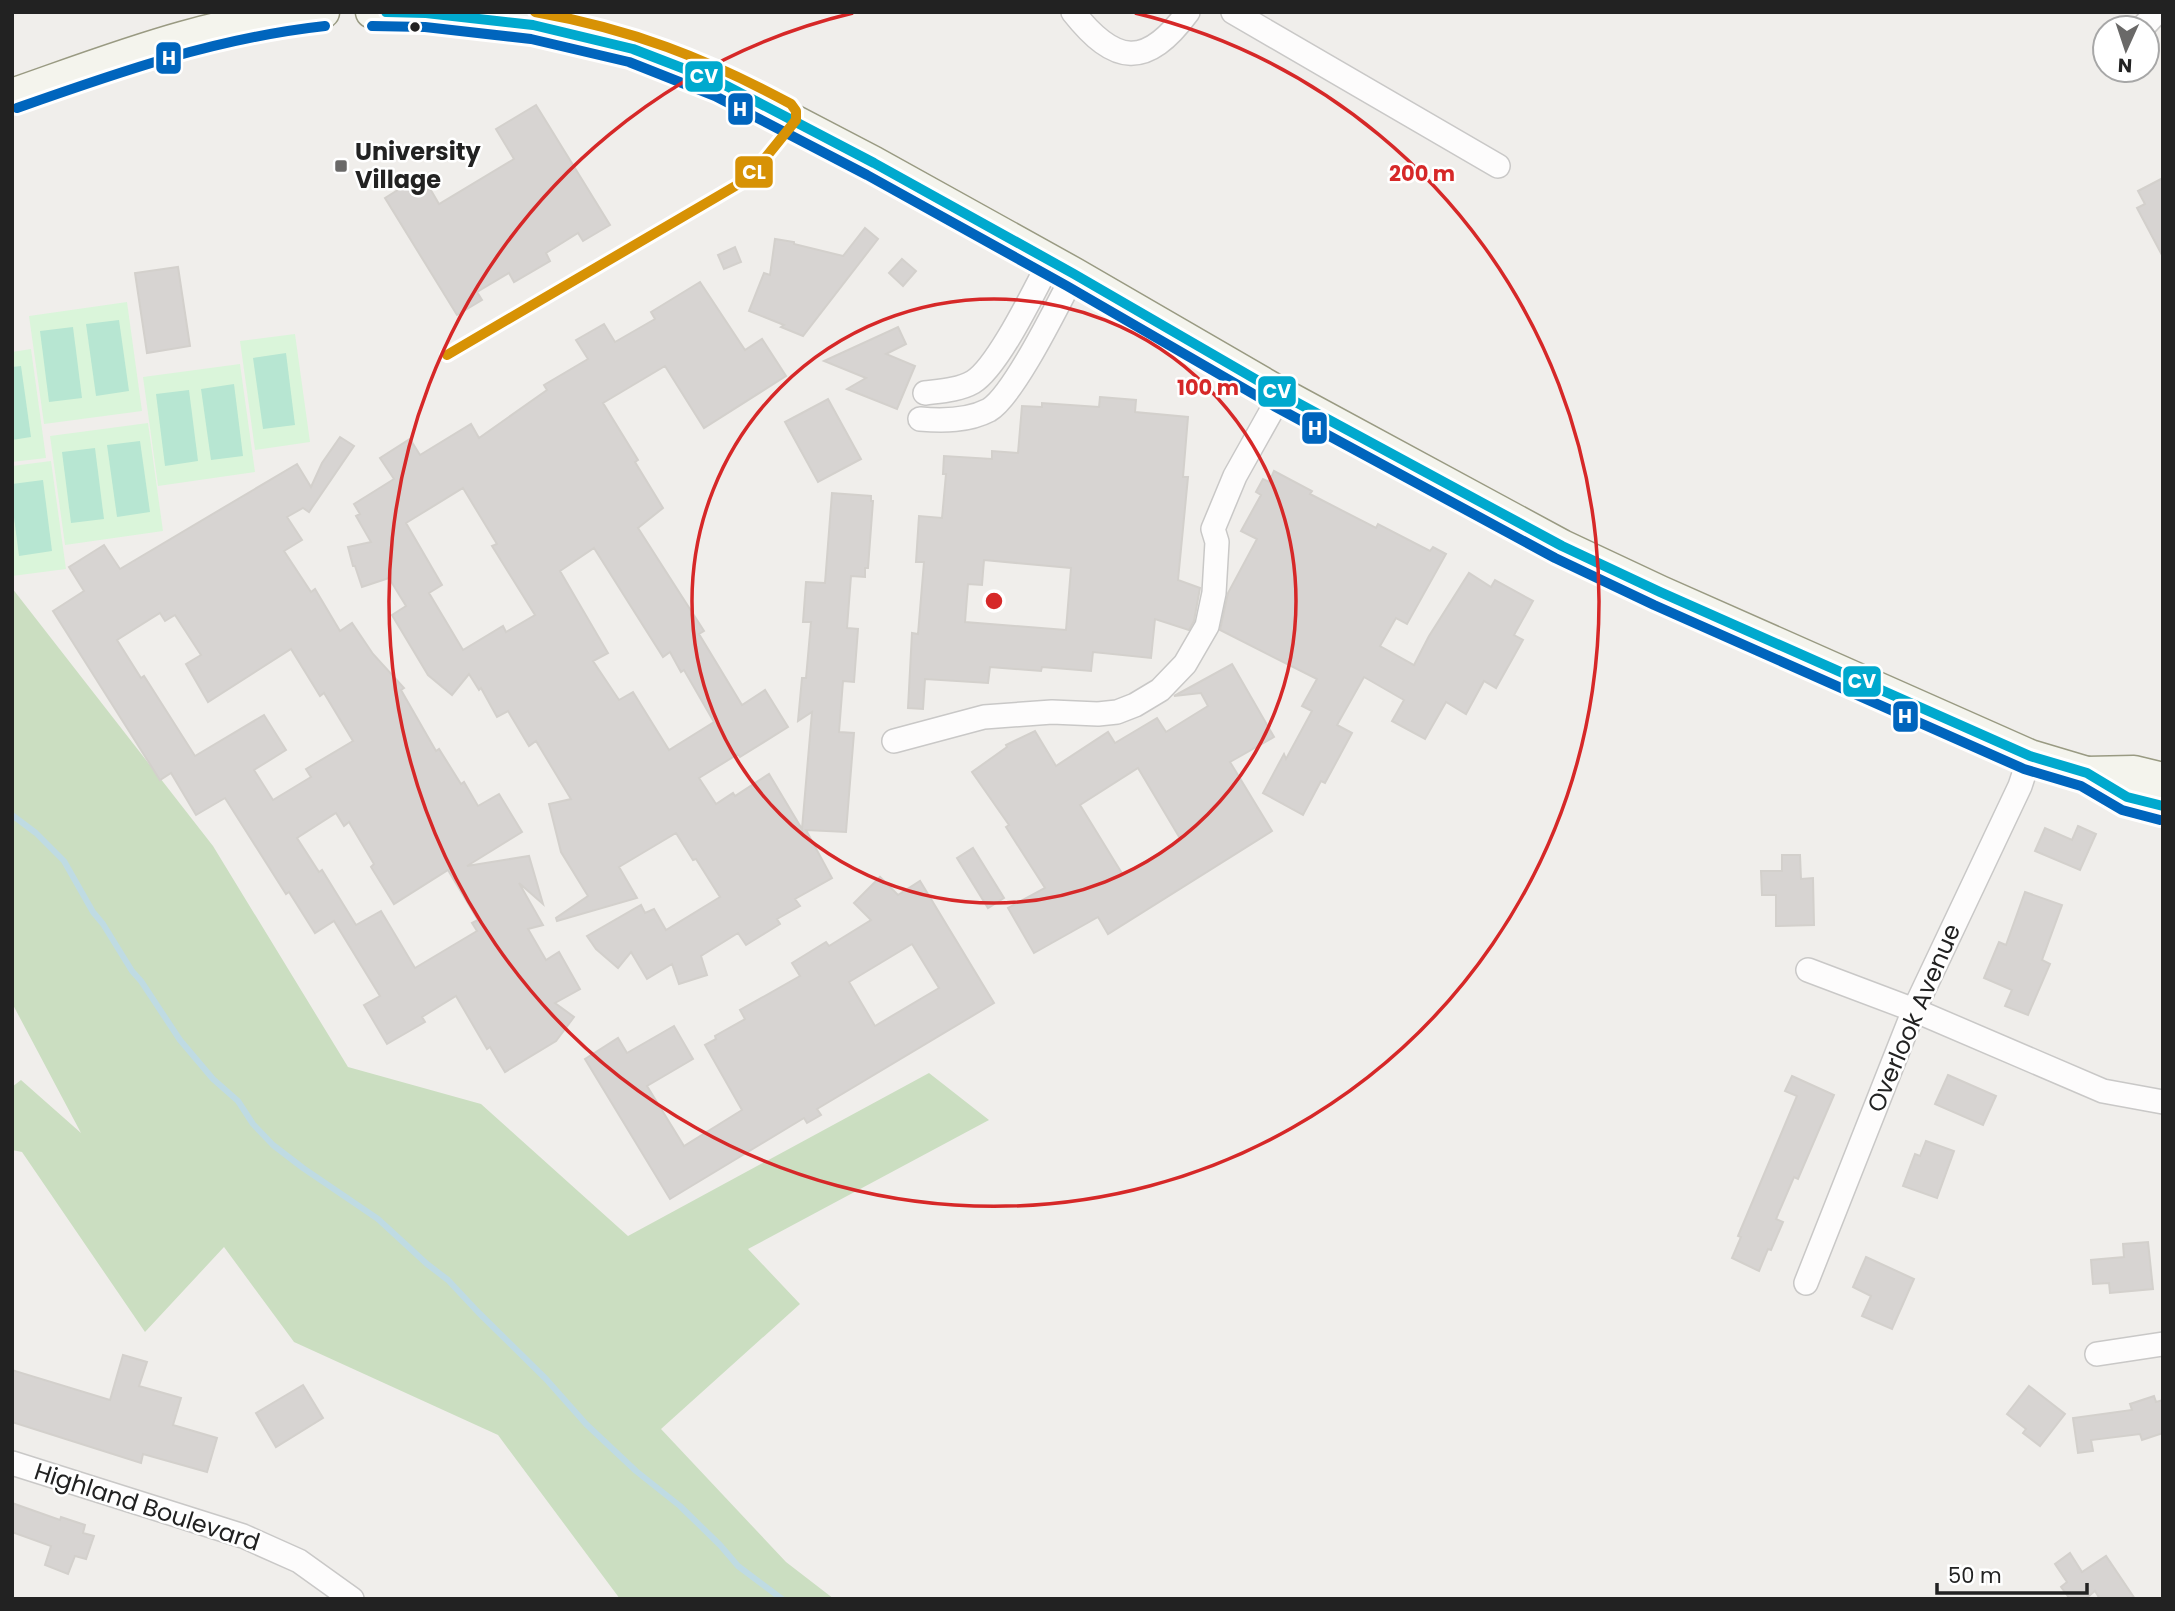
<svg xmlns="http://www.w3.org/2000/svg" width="2175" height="1611" viewBox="0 0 2175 1611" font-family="Poppins,sans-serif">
	<rect width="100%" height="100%" fill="#f0eeeb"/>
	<polygon fill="#cbdec1" points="12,588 213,846 348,1067 481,1104 628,1236 929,1073 989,1120 748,1249 800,1304 661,1429 786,1562 834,1599 620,1599 498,1435 294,1342 224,1247 145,1332 22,1152 12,1150 12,1087 21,1080 81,1133 12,1003"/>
	<g fill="#daf5da">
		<polygon points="127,302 142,411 44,424 29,316"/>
		<polygon points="295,334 310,442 255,450 240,341"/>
		<polygon points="31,349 46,458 12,462 12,352"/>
		<polygon points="240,364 255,472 158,486 143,377"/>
		<polygon points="148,423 163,531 65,545 50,436"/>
		<polygon points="51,461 66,569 12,576 12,466"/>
	</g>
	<g fill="#b7e6d2">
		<polygon points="119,320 129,391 96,396 86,324"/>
		<polygon points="73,327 82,398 49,402 40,331"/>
		<polygon points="286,353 295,425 263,429 253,358"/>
		<polygon points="21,366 31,437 12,440 12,367"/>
		<polygon points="234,384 243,456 211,460 201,389"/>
		<polygon points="189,390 198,461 165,466 156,394"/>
		<polygon points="140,441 150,512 117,517 107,445"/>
		<polygon points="95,448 104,519 71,523 62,452"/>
		<polygon points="43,480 52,551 19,556 12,502 12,484"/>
	</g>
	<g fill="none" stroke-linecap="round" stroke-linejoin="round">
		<polyline stroke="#bfdbe3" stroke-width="6" points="12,815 36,833 64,861 93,912 103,924 132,971 141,981 180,1040 213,1079 238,1101 253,1124 273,1145 303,1168 378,1219 427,1264 448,1280 478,1312 546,1379 586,1424 636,1471 680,1506 720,1545 738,1566 782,1599"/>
	</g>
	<g fill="#d7d4d2" stroke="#d3d0cc" stroke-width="2" fill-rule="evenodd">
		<polygon points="536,105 610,225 583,241 578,233 546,253 550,261 514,282 509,273 477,292 482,300 457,315 385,198 422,175 439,204 514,159 496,129"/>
		<polygon points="2163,178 2163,257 2137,208 2145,204 2138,191"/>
		<polygon points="865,228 878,239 803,336 781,327 784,325 749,311 764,273 770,275 775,239 794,242 794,244 843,256"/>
		<polygon points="735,247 741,262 724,269 718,255"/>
		<polygon points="902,259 916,271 903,286 889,273"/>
		<polygon points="178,267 190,346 147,353 135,273"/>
		<path d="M700,282L745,350L762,339L786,376L704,428L665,366L603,403L638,460L635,462L663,508L638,528L704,631L699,634L742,705L765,690L788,727L740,757L738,754L699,778L716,804L733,793L735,796L769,774L802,829L812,712L798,721L802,678H806L811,622H803L806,582L825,583L832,493L871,496V501H873L868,568H865V577L851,576L847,628L858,629L854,682L843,681L839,732L854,733L846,832L806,830L832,878L795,899L800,906L777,919L780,924L746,945L738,933L701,956L707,975L679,984L672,964L647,979L631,952L618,968L596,949L587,936L641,905L645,913L654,909L666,930L720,897L696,859L693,860L676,833L619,867L637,898L557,921L556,918L588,896L561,852L549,804L571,799L536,741L529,746L508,711L497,717L481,688L479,690L469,674L452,695L428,675L392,615L406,606L389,578L362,587L355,566H353L348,547L371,542L356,516L360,514L354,504L394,479L380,458L410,439L420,455L471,424L479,438L547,390L544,385L588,359L576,340L604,324L615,342L655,319L651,312ZM463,488L497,544L492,546L535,615L506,632L503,626L463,650L429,593L442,585L406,523ZM594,548L663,657L670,652L681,672L684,670L714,722L669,750L633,692L619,700L593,661L608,653L560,571Z"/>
		<polygon points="898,327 906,344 886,354 915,366 897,409 847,389 866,378 824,361"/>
		<path d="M1100,397L1136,400L1135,412L1188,417L1183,477H1188L1178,580L1200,588L1194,621L1189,630L1155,619L1151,658L1093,652L1091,671L1042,667L1041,671L990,667L988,683L925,679L923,709L908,708L912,633L918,634L924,562H916L919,516L942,518L946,474H943L944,456L992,459V451L1018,453L1022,406L1042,407V403L1099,407ZM984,560L1071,568L1066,630L965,622L968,584L982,585Z"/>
		<polygon points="828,399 861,459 818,482 785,422"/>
		<path d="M340,437L354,446L309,512L303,508L287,517L302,540L284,551L311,592L315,589L340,631L352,623L373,654L404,688L401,690L436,751L439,749L461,784L464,782L478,806L499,794L522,832L467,866L529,856L543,904L519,883L543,925L528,929L546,960L559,952L580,989L555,1003L574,1017L556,1041L505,1072L490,1047L487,1049L456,996L422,1017L425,1022L387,1044L364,1005L380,996L334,921L315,933L289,892L286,894L225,798L196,815L171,773L160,780L53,611L84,591L69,567L104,545L120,569L297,464L311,487L322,463ZM160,613L165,621L175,615L201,655L186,664L208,702L291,649L320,696L324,693L353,741L306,769L311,777L273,800L254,770L286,750L264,715L195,756L144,676L141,678L117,640ZM336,813L344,826L349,822L374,864L371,867L394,904L448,870L478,920L472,923L477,931L415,968L381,911L356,925L322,870L319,872L297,838Z"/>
		<polygon points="1274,471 1312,491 1310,494 1376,528 1378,524 1430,551 1433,547 1446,554 1407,624 1396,618 1380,646 1414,665 1429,636 1469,573 1491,587 1495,580 1533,601 1514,635 1523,640 1496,688 1484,681 1466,714 1446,702 1425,739 1392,721 1404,700 1364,677 1337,725 1352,733 1325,783 1321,781 1303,815 1263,793 1284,754 1286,759 1312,711 1302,706 1317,679 1220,630 1228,593 1257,539 1241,531 1261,495 1256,492 1263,479 1269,482"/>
		<path d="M1232,664L1274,737L1230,762L1272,831L1108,934L1098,917L1034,953L1008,908L1045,888L1006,827L1009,825L972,772L1007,747L1006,745L1035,731L1056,766L1108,732L1115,743L1157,718L1166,732L1208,706L1201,693L1174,696ZM1138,768L1181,840L1123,875L1080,805Z"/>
		<polygon points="2078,826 2096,834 2080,870 2035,851 2045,828 2072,840"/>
		<polygon points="973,848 1004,898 988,908 957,858"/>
		<polygon points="1782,855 1800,855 1801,879 1813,878 1814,925 1776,926 1776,895 1762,895 1761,871 1782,871"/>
		<path d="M880,877L898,895L920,881L994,1003L817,1109L821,1115L807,1123L804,1118L670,1199L585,1059L618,1038L627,1053L674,1026L693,1059L647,1086L684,1146L742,1110L705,1045L716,1039L715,1036L745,1019L740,1010L800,976L792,963L826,942L829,946L871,920L854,903ZM912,944L939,988L875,1026L849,982Z"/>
		<polygon points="2025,892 2062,905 2042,960 2050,964 2028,1015 2005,1006 2012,990 1984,978 1999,942 2006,945"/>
		<polygon points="1948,1075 1996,1096 1983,1125 1935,1104"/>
		<polygon points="1792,1076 1834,1095 1798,1179 1794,1177 1776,1219 1783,1222 1771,1250 1768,1249 1759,1271 1732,1258 1741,1237 1738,1236 1797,1096 1785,1091"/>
		<polygon points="1926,1141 1954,1151 1937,1198 1903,1186 1915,1154 1920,1156"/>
		<polygon points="2148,1242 2153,1289 2110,1293 2109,1283 2093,1284 2091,1260 2124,1257 2123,1244"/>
		<polygon points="1866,1257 1914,1279 1892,1329 1862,1316 1871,1296 1853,1287"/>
		<polygon points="123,1355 147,1362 139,1386 181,1398 173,1425 217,1438 207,1472 143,1454 141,1463 12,1422 12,1370 110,1400"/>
		<polygon points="303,1385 323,1418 276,1447 256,1413"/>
		<polygon points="2029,1386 2065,1414 2040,1446 2023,1433 2026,1429 2007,1414"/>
		<polygon points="2154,1396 2156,1402 2163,1400 2163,1433 2142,1440 2140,1434 2091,1440 2093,1451 2078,1453 2073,1418 2132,1410 2130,1404"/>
		<polygon points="12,1503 60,1520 61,1517 85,1525 83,1533 94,1536 86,1559 75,1556 68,1574 45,1565 51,1546 12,1532"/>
		<polygon points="2070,1553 2082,1572 2106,1556 2135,1599 2100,1599 2095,1591 2085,1599 2070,1599 2061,1587 2067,1582 2055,1564"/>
	</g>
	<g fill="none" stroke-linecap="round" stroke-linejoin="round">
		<g stroke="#c9c8c7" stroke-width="26">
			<g id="street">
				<path d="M1073,12C1115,65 1146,69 1188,12"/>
				<polyline points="1233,12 1498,166"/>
				<polyline points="2142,28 2157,12"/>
				<path d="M925,393C941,391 959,390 973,382C998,367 1035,289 1050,261"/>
				<path d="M920,419C943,421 968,421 989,410C1014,395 1058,304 1074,274"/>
				<polyline points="894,741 984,717 1052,712 1098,714 1117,712 1135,705 1160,690 1185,664 1207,626 1214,593 1217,542 1213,529 1235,476 1281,394"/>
				<polyline points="1808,970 1914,1010 2103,1091 2163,1102"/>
				<polyline points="1806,1283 1914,1010 2020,786 2030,756"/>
				<polyline points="2097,1354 2163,1344"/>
				<polyline points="12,1463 243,1536 299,1561 352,1599"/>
			</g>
		</g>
		<g stroke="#999a82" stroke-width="35">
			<g id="secondary">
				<polyline points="372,12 426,13 533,25 633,49 721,83 874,163 1074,274 1281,394 1562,546 1660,592 2030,756 2087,773 2127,797 2163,806"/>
				<path d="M12,95C118,58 210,21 323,12"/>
				<polyline points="2087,773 2134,772 2163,779"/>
			</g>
		</g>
		<use href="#street" stroke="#fdfcfc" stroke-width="23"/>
		<use href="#secondary" stroke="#f4f4ed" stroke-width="32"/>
		<g stroke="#fff" stroke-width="16">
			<polyline id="bus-1" points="386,12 426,13 533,25 633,49 721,83 874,163 1074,274 1281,394 1562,546 1660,592 2030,756 2087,773 2127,797 2163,806"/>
		</g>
		<g stroke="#fff" stroke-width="16">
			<g id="bus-2">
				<polyline points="372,26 425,27 531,39 629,62 715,96 867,175 1067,286 1274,406 1555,558 1654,605 2024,769 2081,786 2122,810 2160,820"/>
				<path d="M17,108C119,72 216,38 325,26"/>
			</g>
		</g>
		<g stroke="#fff" stroke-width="16">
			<path id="bus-3" d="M447,355L749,178L796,120V111L791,104C706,58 631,29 535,12"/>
		</g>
		<use href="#bus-1" stroke="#00a9ce" stroke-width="10"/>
		<use href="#bus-2" stroke="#0065bd" stroke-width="10"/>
		<use href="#bus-3" stroke="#d79205" stroke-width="10"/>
	</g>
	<g fill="none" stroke="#d62828" stroke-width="3.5">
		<circle cx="994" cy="601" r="302"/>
		<path d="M1135 13A605 605 0 1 1 853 13"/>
	</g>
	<circle fill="#222" stroke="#fff" stroke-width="2.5" cx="415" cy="27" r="6"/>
	<rect fill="#6a6968" stroke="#fff" stroke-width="2.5" x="334" y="159" width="14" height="14" rx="3.5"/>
	<g text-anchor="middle" stroke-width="5" stroke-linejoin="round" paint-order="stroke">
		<g font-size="24" font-weight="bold" fill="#222" stroke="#fff" text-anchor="start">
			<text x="355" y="160">University<tspan x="355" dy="28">Village</tspan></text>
		</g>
		<g font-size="24" fill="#222" stroke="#fff">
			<text transform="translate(1914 1018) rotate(-67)" y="8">Overlook Avenue</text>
			<text transform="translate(147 1507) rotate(18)" y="8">Highland Boulevard</text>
		</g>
	</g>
	<circle cx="994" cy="601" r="10" fill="#d62828" stroke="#fff" stroke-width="3.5"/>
	<g font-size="21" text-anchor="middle" font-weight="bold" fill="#d62828" stroke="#fff" stroke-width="5" stroke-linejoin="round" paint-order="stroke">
		<text x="1422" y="181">200 m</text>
		<text x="1208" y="395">100 m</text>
	</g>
	<g stroke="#fff" stroke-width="2.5">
		<rect x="155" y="41" width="27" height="34" rx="7" fill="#0065bd"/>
		<rect x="684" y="60" width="40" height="33" rx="7" fill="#00a9ce"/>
		<rect x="727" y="92" width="27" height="34" rx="7" fill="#0065bd"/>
		<rect x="734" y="155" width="40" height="34" rx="7" fill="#d79205"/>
		<rect x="1257" y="375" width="40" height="33" rx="7" fill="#00a9ce"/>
		<rect x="1301" y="411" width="27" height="34" rx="7" fill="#0065bd"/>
		<rect x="1842" y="665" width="40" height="33" rx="7" fill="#00a9ce"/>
		<rect x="1892" y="700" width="27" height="33" rx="7" fill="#0065bd"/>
	</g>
	<g font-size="19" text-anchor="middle" font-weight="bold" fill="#fff">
		<text x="169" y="65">H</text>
		<text x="704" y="83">CV</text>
		<text x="740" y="116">H</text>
		<text x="754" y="179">CL</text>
		<text x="1277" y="398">CV</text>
		<text x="1315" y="435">H</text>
		<text x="1862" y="688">CV</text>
		<text x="1905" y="723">H</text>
	</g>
	<rect width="2175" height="1611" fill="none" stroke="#222222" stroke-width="28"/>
	<g transform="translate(2126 49) rotate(183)"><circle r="33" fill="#ffffff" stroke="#a7a7a7" stroke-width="2"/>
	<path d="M0-5L12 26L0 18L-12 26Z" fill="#6a6968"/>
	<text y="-10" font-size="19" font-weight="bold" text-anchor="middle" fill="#222222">N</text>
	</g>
	<path d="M1937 1583v10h150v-10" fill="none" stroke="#222222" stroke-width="3.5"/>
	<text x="1948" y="1583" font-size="21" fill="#222222" stroke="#ffffff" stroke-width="5" paint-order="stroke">50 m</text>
</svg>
